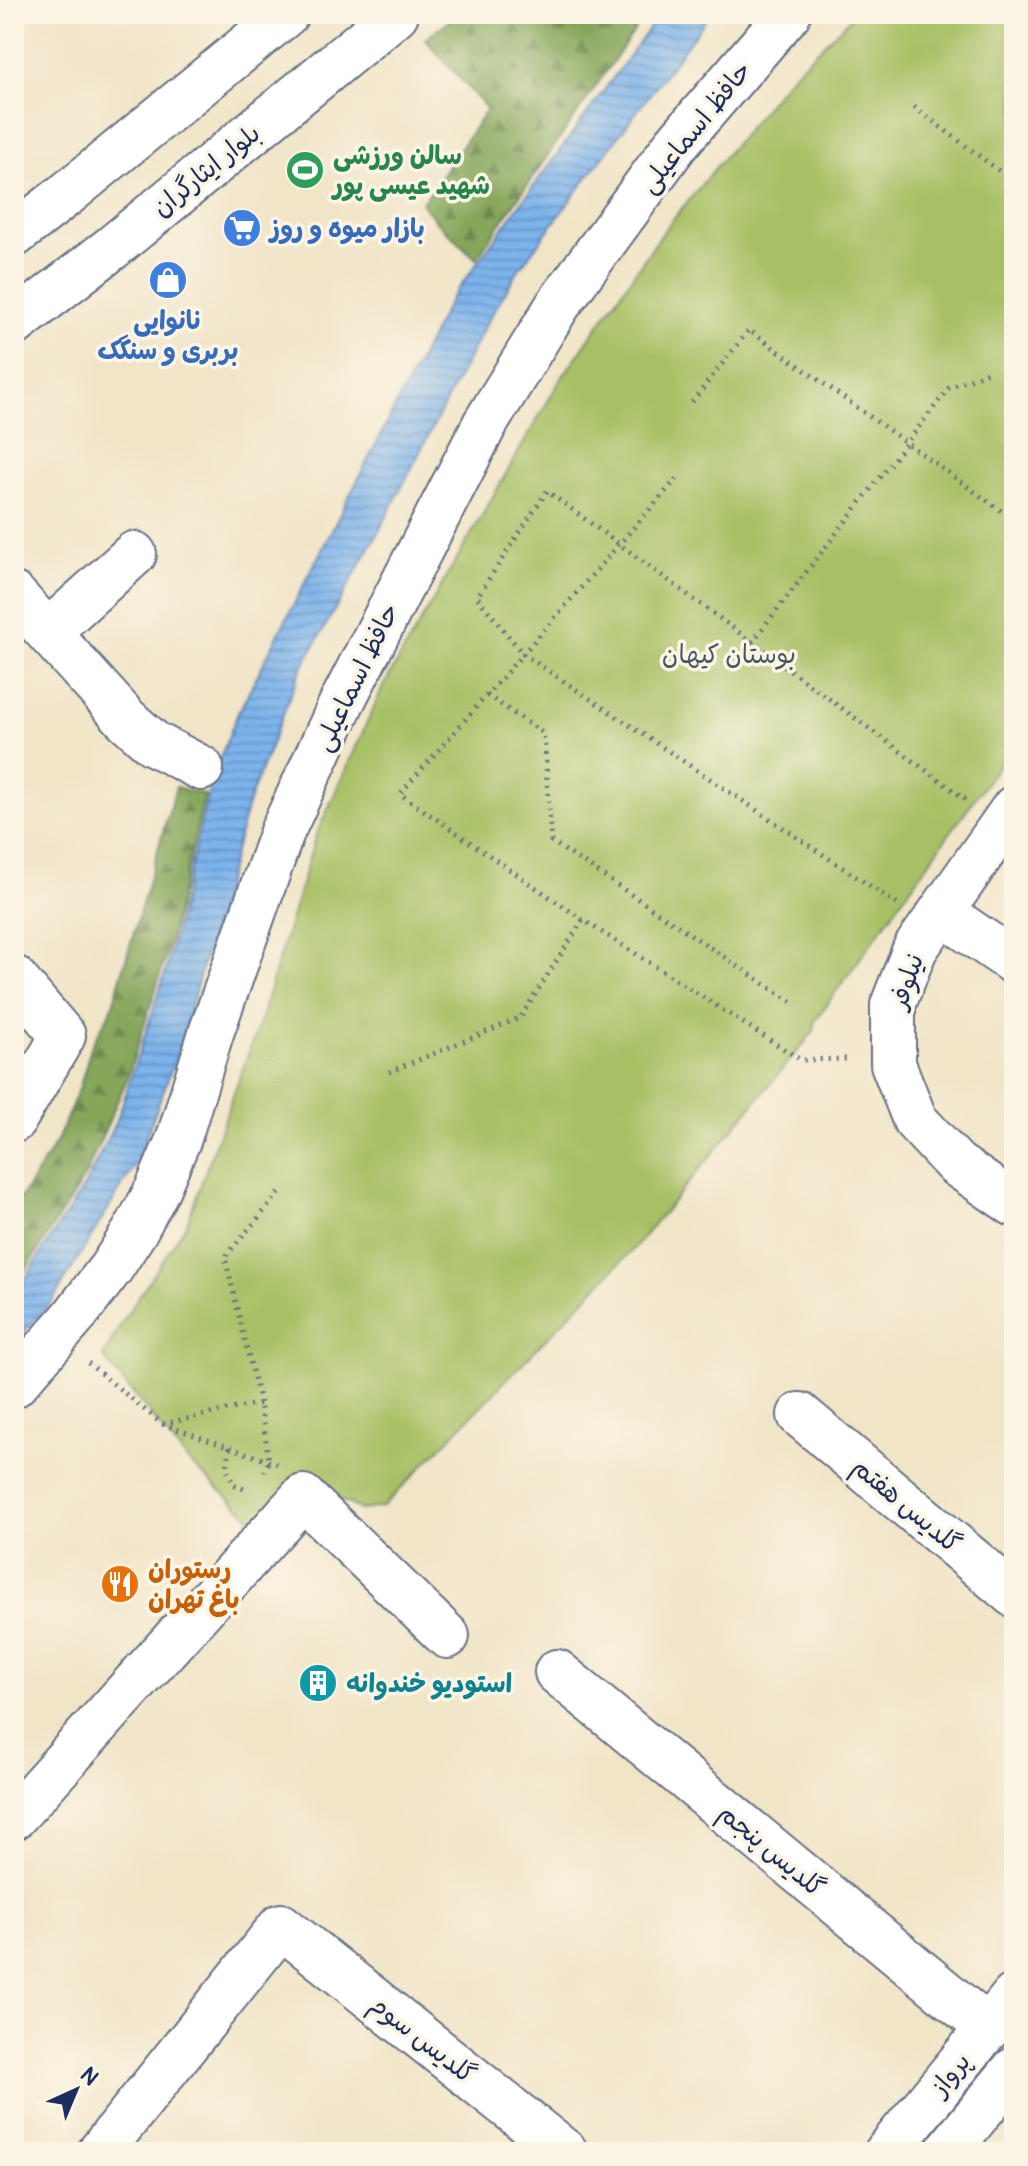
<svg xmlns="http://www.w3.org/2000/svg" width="1028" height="2166" viewBox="0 0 1028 2166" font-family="Pangolin,'Playpen Sans Arabic',sans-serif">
	<defs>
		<pattern id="forest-firs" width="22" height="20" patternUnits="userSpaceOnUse" patternTransform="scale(2)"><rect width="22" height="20" fill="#86a65a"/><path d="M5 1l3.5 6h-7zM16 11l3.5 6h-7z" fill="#6d884e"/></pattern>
		<pattern id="water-rules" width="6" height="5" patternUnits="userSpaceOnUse" patternTransform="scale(2)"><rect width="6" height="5" fill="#7cb3eb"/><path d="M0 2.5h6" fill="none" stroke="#6592c2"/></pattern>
	</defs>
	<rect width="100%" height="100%" fill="#fcf5e5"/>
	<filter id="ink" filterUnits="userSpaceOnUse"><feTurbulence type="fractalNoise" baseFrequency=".0125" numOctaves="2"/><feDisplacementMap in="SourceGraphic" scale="16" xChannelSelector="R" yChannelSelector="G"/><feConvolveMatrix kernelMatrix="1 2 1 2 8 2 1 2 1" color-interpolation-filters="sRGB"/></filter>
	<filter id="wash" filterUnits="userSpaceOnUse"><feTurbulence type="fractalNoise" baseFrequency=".006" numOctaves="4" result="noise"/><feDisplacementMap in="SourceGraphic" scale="32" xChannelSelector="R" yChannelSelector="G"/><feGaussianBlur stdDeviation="1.8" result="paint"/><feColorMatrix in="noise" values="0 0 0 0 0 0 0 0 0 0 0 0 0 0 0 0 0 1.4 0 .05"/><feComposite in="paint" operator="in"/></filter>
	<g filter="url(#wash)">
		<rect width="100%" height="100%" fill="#f1e5c8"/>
		<g fill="url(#forest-firs)" stroke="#506a5c" stroke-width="2">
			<polygon points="458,14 646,14 476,259 436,221 422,203 487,109 425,39"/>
			<polygon points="176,787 205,795 167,953 127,1079 85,1176 14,1288 14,1208 57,1141 80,1086 92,1044 111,1011"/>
		</g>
		<polygon fill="#a8c065" stroke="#627862" stroke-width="2" points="855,14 1014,14 1014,744 815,1021 814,1031 636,1246 383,1507 361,1510 307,1482 263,1529 189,1462 103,1357 122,1322 186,1225 260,1021 316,835 383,687 559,382 666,228 789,78"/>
		<polygon fill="url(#water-rules)" stroke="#4c71a4" stroke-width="2" points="660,14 710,14 519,269 485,326 377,535 300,671 250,798 177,1055 136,1163 51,1303 14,1343 14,1294 24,1282 42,1251 84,1187 118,1117 166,970 211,781 237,715 450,300"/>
	</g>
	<g filter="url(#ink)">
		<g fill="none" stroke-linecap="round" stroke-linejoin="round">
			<g stroke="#666f83" stroke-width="48">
				<g id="minor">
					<polyline points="14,595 126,719 153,743 201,768"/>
					<polyline points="48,632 134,554"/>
					<polyline points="1014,808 915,949 893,1005 893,1064 915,1120 956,1164 1014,1204"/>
					<polyline points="941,912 1014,962"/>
					<polyline points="14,978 63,1036 14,1120"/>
					<polyline points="14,1385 72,1319 111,1268 135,1231 157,1190 179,1138 211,1033 282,832 342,702 485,424 558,305 676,144 788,14"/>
					<polyline points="800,1415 1014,1595"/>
					<polyline points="557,1672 988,2028"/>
					<polyline points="14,1817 303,1497 447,1636"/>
					<polyline points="100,2152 281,1926 565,2152"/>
					<polyline points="887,2152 1014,1996"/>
					<polyline points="947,2152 1014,2070"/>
				</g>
			</g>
			<g stroke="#666f83" stroke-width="48">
				<g id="major">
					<polyline points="14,235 68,193 286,14"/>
					<polyline points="14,324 113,247 396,14"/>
				</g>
			</g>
			<g stroke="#666f83" stroke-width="5" stroke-dasharray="2 6" stroke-linecap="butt">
				<polyline points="914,107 1014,182"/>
				<polyline points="692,402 749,330 1014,520"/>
				<polyline points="752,642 949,388 992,370"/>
				<polyline points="487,695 544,734 551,841 796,1005"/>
				<polyline points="897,904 523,654 477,597 547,491 969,802"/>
				<polyline points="583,920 400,794 680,475"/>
				<polyline points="389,1072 520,1018 583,920 801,1060 849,1059"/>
				<polyline points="88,1363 162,1424 277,1464"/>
				<polyline points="260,1403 225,1257 283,1189"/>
				<polyline points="163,1424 260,1403 269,1461 265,1472"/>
				<polyline points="230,1447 227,1469 233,1484 249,1491"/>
			</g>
			<use href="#minor" stroke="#fff" stroke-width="44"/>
			<use href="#major" stroke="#fff" stroke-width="44"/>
		</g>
	</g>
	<defs>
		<g id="stadium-disc" transform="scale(2)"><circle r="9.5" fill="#2e9e5b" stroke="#fcf5e5"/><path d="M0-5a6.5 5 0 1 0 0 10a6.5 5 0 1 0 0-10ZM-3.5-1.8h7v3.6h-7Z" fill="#fff"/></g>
		<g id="supermarket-disc" transform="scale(2)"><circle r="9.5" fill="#3f7fe0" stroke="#fcf5e5"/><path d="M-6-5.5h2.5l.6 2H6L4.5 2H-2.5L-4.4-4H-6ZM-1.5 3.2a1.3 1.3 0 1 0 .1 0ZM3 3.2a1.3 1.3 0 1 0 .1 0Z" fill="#fff"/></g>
		<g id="shop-disc" transform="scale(2)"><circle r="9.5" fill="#3f7fe0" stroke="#fcf5e5"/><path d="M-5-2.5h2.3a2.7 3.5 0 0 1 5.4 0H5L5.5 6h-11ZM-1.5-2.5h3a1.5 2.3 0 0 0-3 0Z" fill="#fff"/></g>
		<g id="restaurant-disc" transform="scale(2)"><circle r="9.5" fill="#e8710a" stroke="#fcf5e5"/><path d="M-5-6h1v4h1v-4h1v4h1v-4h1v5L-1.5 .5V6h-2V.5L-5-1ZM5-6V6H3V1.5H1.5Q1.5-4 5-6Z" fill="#fff"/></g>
		<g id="building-disc" transform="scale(2)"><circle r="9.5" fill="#0f9aa8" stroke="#fcf5e5"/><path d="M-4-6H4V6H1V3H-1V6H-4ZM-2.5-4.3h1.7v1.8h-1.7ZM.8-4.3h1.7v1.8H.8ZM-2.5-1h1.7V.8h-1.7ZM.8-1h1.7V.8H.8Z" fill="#fff"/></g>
	</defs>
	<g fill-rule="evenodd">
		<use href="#stadium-disc" x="305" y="170"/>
		<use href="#supermarket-disc" x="242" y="228"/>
		<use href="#shop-disc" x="168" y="280"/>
		<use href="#restaurant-disc" x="120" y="1584"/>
		<use href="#building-disc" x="318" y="1683"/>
	</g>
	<g text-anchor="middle" stroke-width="7" stroke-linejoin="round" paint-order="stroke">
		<g font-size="26" fill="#1b2f5e" stroke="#fcf5e5">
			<text transform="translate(695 127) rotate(-51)" y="9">حافظ اسماعیلی</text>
			<text transform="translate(206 170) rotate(-39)" y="9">بلوار ایثارگران</text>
			<text transform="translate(356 677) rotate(-64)" y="9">حافظ اسماعیلی</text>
			<text transform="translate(906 981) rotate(-71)" y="9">نیلوفر</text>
			<text transform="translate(907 1505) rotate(40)" y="9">گلدیس هفتم</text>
			<text transform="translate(772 1850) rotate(40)" y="9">گلدیس پنجم</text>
			<text transform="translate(423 2039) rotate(38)" y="9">گلدیس سوم</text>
			<text transform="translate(950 2074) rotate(-51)" y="9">پرواز</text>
		</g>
		<g font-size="26" font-weight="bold" fill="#27864d" stroke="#fcf5e5" text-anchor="start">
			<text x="333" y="164">سالن ورزشی<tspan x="333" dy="30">شهید عیسی پور</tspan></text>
		</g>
		<g font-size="26" font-weight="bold" fill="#366cbe" stroke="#fcf5e5" text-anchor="start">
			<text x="270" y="237">بازار میوه و روز</text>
			<text x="168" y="329" text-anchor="middle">نانوایی<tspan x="168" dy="30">بربری و سنگک</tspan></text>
		</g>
		<g font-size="26" fill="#455a60" stroke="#fcf5e5">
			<text x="729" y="663">بوستان کیهان</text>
		</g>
		<g font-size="26" font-weight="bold" fill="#c56008" stroke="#fcf5e5" text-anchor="start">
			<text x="148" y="1578">رستوران<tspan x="148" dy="30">باغ تهران</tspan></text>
		</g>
		<g font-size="26" font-weight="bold" fill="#0d838f" stroke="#fcf5e5" text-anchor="start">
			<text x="346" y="1692">استودیو خندوانه</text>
		</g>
	</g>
	<rect width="1028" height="2166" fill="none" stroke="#fcf5e5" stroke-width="48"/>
	<g transform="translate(76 2090) rotate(44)" stroke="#fcf5e5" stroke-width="6" paint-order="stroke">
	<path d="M0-6L14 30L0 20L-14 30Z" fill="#1b2f5e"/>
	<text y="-12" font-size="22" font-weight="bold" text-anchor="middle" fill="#1b2f5e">N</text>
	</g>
</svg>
